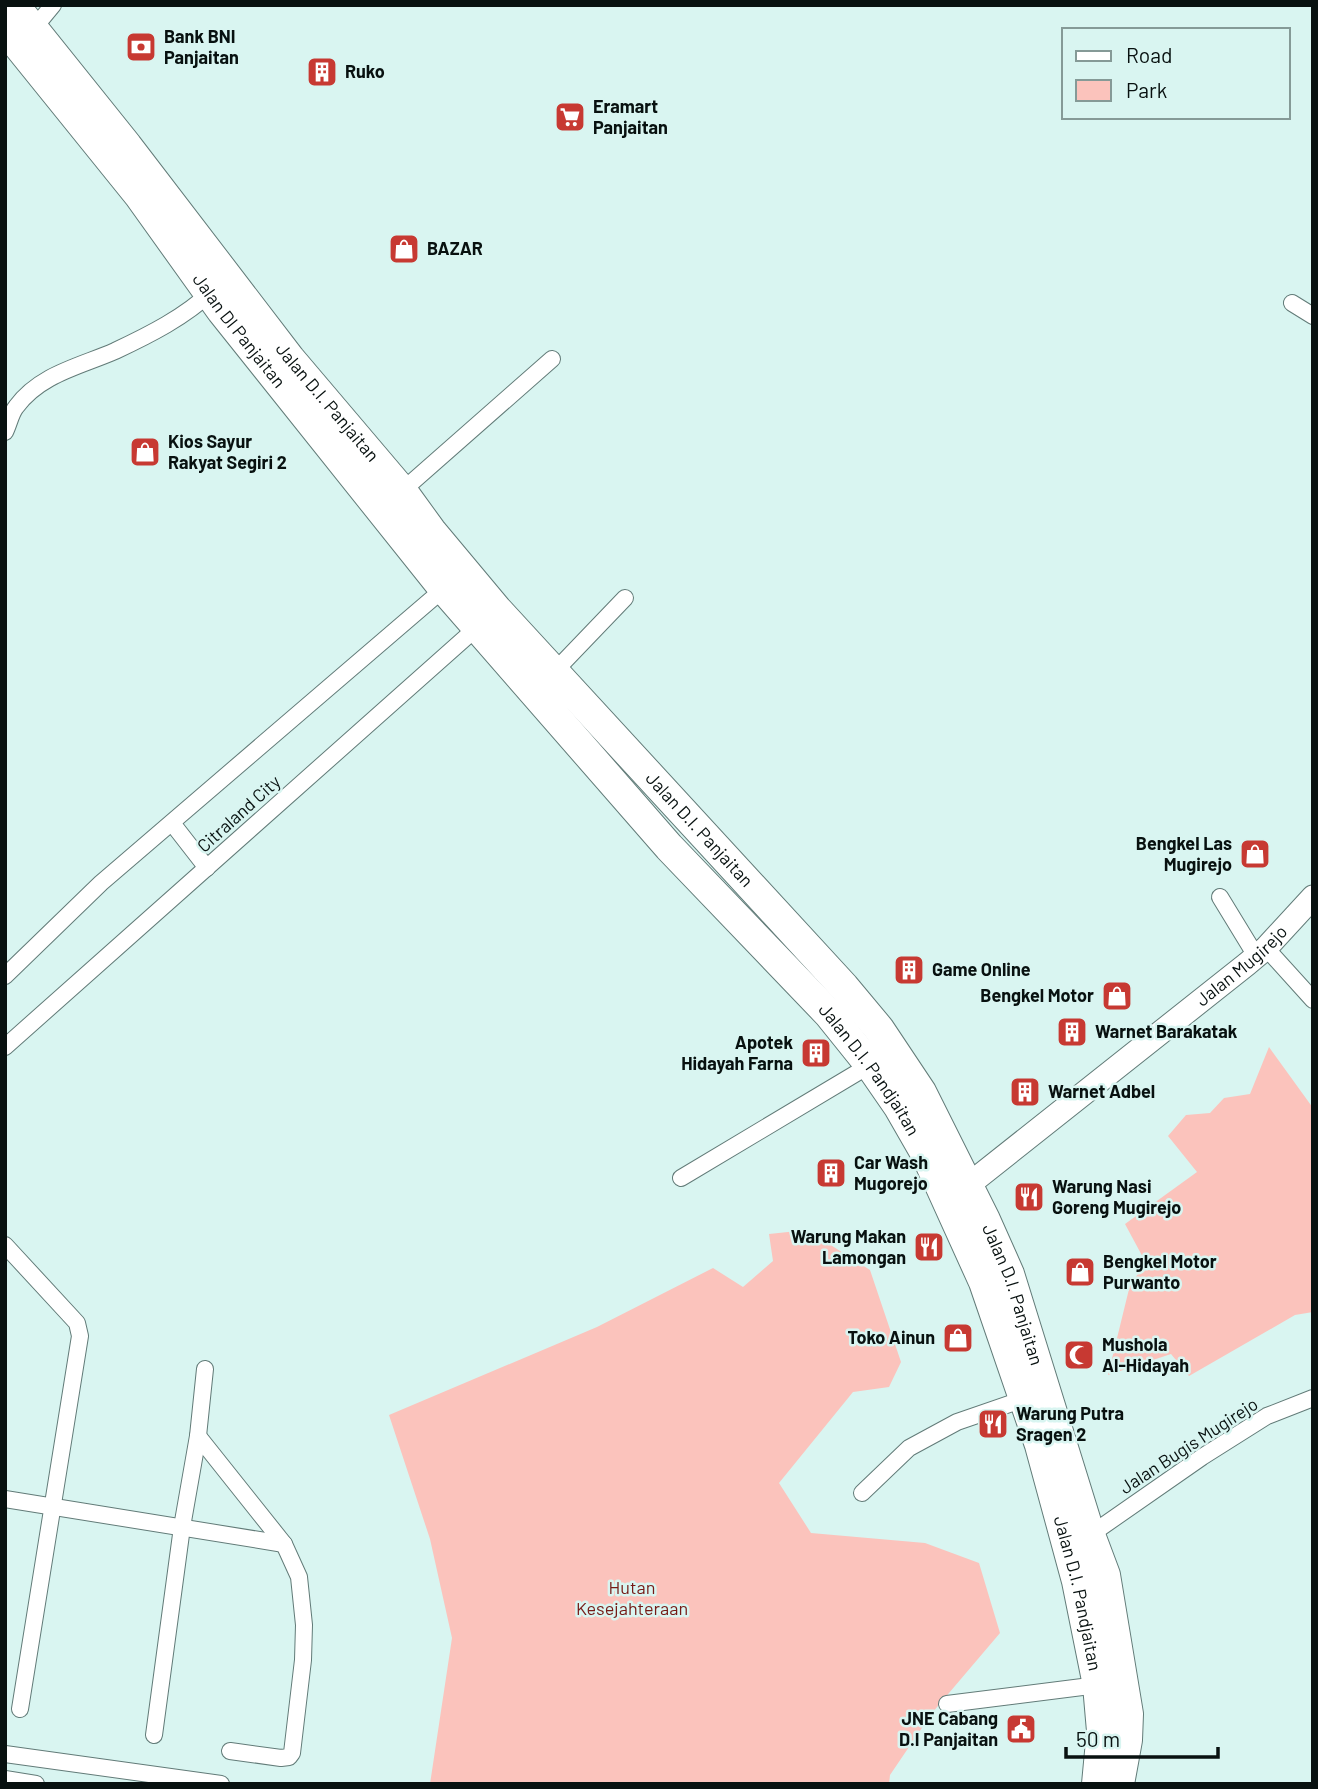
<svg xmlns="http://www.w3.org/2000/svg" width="1318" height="1789" viewBox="0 0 1318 1789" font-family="Barlow,sans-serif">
	<rect width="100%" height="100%" fill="#d9f5f1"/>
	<g fill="#fbc3bc">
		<polygon points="1269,1047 1313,1108 1313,1312 1295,1315 1189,1376 1171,1354 1108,1375 1130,1285 1146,1263 1125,1224 1197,1172 1168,1136 1186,1115 1210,1113 1224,1098 1250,1094"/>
		<polygon points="807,1230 870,1270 901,1362 889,1387 853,1392 779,1483 811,1533 925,1543 979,1563 1000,1633 932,1713 890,1775 889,1784 430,1784 452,1638 430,1539 389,1415 597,1327 713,1268 743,1287 773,1261 769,1234"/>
	</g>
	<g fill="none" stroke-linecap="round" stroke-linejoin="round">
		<g stroke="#627b78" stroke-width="18">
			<g id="street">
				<polyline points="34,28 53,5"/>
				<polyline points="1292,303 1313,316"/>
				<path d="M5,432C9,424 11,413 16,407C40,374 81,366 115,351C149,335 185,317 212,291"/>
				<polyline points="402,491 552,359"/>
				<polyline points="554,672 625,598"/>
				<polyline points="172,823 207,868"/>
				<polyline points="1220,897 1256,956"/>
				<polyline points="1266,948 1313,1000"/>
				<polyline points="5,976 101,883 447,586"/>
				<polyline points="5,1047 482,623"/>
				<polyline points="681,1178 870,1065"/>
				<polyline points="5,1245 77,1323 80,1336 20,1709"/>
				<polyline points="198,1436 284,1544 299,1577 304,1625 303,1660 292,1753 289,1757 281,1758 230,1751"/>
				<polyline points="862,1493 909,1448 957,1422 1024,1399"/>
				<polyline points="5,1499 284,1544"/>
				<polyline points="1090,1535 1202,1457 1267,1416 1313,1398"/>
				<polyline points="947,1704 1098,1685"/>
				<polyline points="154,1735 182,1527 198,1436 205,1369"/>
				<polyline points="5,1754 221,1784"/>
				<polyline points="5,1779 36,1784"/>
			</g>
		</g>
		<g stroke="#627b78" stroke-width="25">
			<g id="secondary">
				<path id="s1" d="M967,1186L1247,964L1266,948L1313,897"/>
			</g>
		</g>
		<g stroke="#627b78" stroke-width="32">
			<g id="highway">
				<path id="s2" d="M14,5L127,146L290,359L402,491L431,531L497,610L844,987L879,1029L921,1092L985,1220L1009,1274L1090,1535L1105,1575L1128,1714L1127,1740L1119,1784"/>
				<path id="s3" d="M5,29L139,195L222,311L444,589L669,847L829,1014L870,1065L899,1107L926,1154L984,1282L1040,1445L1077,1581L1098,1685L1102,1731L1097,1784"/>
			</g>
		</g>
		<use href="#street" stroke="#fff" stroke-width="16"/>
		<use href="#secondary" stroke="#fff" stroke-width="23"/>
		<use href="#highway" stroke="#fff" stroke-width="30"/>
	</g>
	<defs>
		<g id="bank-square" transform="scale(1.575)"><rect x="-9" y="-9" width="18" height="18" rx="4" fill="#c73932" stroke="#d9f5f1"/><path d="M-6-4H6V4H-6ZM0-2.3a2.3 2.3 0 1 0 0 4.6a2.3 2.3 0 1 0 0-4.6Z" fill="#fff"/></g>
		<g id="building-square" transform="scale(1.575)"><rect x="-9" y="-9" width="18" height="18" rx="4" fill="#c73932" stroke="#d9f5f1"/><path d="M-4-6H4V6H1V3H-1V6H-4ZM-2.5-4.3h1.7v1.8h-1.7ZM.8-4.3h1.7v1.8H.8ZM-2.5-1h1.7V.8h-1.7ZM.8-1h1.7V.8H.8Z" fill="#fff"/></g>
		<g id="supermarket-square" transform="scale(1.575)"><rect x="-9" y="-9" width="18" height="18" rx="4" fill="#c73932" stroke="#d9f5f1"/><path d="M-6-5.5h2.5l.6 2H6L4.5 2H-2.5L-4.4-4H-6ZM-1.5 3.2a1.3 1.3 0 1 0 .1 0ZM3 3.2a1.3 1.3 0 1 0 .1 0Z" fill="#fff"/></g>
		<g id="shop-square" transform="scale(1.575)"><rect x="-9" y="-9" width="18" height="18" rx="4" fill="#c73932" stroke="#d9f5f1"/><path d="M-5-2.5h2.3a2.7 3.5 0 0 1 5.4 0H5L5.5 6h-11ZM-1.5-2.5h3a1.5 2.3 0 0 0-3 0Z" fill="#fff"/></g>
		<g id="restaurant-square" transform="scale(1.575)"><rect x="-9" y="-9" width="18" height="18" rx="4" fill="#c73932" stroke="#d9f5f1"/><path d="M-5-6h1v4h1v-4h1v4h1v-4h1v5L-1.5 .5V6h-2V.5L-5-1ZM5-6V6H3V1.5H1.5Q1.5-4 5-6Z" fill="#fff"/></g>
		<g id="mosque-square" transform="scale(1.575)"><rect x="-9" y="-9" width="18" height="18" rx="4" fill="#c73932" stroke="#d9f5f1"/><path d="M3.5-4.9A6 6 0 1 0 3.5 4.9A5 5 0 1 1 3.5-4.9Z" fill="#fff"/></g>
		<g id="civic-square" transform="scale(1.575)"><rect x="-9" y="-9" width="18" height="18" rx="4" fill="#c73932" stroke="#d9f5f1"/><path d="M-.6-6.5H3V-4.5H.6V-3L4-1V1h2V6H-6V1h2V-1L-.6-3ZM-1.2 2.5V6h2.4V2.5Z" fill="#fff"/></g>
	</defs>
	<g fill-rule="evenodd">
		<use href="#bank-square" x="141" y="47"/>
		<use href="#building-square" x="322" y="72"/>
		<use href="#supermarket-square" x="570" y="117"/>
		<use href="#shop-square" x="404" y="249"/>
		<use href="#shop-square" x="145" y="452"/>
		<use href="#shop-square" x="1255" y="854"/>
		<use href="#building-square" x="909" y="970"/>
		<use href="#shop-square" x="1117" y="996"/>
		<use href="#building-square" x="1072" y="1032"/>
		<use href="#building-square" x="816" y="1053"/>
		<use href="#building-square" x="1025" y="1092"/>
		<use href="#building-square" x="831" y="1173"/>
		<use href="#restaurant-square" x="1029" y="1197"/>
		<use href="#restaurant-square" x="929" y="1247"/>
		<use href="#shop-square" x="1080" y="1272"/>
		<use href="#shop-square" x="958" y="1338"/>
		<use href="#mosque-square" x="1079" y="1355"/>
		<use href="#restaurant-square" x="993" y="1424"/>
		<use href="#civic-square" x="1021" y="1729"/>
	</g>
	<g text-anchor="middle" stroke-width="5" stroke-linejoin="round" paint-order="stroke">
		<g font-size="18" font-weight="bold" fill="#081110" stroke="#d9f5f1" text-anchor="start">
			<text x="164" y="43">Bank BNI<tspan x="164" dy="21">Panjaitan</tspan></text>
			<text x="345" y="78">Ruko</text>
			<text x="593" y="113">Eramart<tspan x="593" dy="21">Panjaitan</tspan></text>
			<text x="427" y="255">BAZAR</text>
			<text x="168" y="448">Kios Sayur<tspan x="168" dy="21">Rakyat Segiri 2</tspan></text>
			<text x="1232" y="850" text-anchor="end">Bengkel Las<tspan x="1232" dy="21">Mugirejo</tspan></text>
			<text x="932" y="976">Game Online</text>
			<text x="1094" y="1002" text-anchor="end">Bengkel Motor</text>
			<text x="1095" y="1038">Warnet Barakatak</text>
			<text x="793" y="1049" text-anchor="end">Apotek<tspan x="793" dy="21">Hidayah Farna</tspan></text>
			<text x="1048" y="1098">Warnet Adbel</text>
			<text x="854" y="1169">Car Wash<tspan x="854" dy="21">Mugorejo</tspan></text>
			<text x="1052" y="1193">Warung Nasi<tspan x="1052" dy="21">Goreng Mugirejo</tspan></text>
			<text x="906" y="1243" text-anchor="end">Warung Makan<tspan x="906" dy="21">Lamongan</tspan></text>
			<text x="1103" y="1268">Bengkel Motor<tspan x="1103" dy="21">Purwanto</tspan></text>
			<text x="935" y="1344" text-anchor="end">Toko Ainun</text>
			<text x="1102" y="1351">Mushola<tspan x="1102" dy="21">Al-Hidayah</tspan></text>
			<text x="1016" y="1420">Warung Putra<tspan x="1016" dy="21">Sragen 2</tspan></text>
			<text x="998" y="1725" text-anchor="end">JNE Cabang<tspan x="998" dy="21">D.I Panjaitan</tspan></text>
		</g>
		<g font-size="18" fill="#081110" stroke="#d9f5f1">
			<text dy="6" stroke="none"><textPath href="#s3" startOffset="382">Jalan DI Panjaitan</textPath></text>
			<text dy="6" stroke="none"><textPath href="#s2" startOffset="506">Jalan D.I. Panjaitan</textPath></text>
			<text transform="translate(239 814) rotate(-42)" y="6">Citraland City</text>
			<text dy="6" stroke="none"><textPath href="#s2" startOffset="1073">Jalan D.I. Panjaitan</textPath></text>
			<text dy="6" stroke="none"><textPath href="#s1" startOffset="352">Jalan Mugirejo</textPath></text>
			<text dy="6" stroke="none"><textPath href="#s3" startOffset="1354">Jalan D.I. Pandjaitan</textPath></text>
			<text dy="6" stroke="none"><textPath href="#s2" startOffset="1640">Jalan D.I. Panjaitan</textPath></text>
			<text transform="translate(1189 1446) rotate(-33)" y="6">Jalan Bugis Mugirejo</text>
			<text dy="6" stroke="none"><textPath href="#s3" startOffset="1922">Jalan D.I. Pandjaitan</textPath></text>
		</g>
		<g font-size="18" fill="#751a16" stroke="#d9f5f1">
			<text x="632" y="1594">Hutan<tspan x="632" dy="21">Kesejahteraan</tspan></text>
		</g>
	</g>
	<rect width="1318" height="1789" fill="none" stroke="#081110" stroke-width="14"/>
	<rect x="1062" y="28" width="228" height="91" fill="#d9f5f1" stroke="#859a97" stroke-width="2"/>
	<rect x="1076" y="51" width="35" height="10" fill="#ffffff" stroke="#859a97" stroke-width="2"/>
	<text x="1126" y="63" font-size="21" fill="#081110">Road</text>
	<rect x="1076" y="80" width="35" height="21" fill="#fbc3bc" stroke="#859a97" stroke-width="2"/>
	<text x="1126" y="98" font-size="21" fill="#081110">Park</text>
	<path d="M1066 1747v10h152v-10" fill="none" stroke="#081110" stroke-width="3.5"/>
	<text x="1076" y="1747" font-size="21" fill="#081110" stroke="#d9f5f1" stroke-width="5" paint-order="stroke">50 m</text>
</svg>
